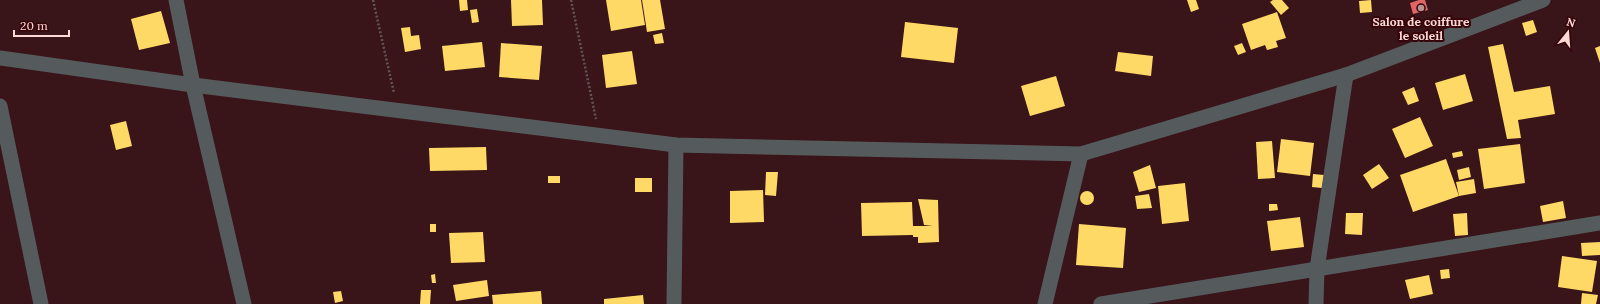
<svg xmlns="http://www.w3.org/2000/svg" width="1600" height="304" viewBox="0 0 1600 304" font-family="Lora,serif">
	<rect width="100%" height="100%" fill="#391419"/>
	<g fill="#ffd966">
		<polygon points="459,0 467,0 468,10 460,11"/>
		<polygon points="511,0 542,0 543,25 512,26"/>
		<polygon points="606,0 641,0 645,25 611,31"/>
		<polygon points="642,0 660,0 665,29 647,32"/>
		<polygon points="1187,0 1196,0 1199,9 1191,12"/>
		<polygon points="1273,0 1282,0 1289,8 1281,15 1270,2"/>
		<polygon points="1371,0 1372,12 1360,13 1359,1"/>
		<polygon points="477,9 479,22 472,23 470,10"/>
		<polygon points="161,11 170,43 139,50 131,19"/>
		<polygon points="1277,12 1286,38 1276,41 1278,47 1267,50 1265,45 1251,50 1242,24"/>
		<polygon points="1533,20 1537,32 1526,36 1522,23"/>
		<polygon points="905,22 958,28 954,63 901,57"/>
		<polygon points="410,27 411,36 419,35 421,49 405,52 401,28"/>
		<polygon points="662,33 664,43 655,44 653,35"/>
		<polygon points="482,42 485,67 445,71 442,46"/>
		<polygon points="501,43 542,46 539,80 499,77"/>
		<polygon points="1242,43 1246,52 1238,55 1234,46"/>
		<polygon points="1503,44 1514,92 1550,86 1555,114 1518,120 1521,138 1507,139 1488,47"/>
		<polygon points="1600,46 1600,63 1595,48"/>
		<polygon points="632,51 637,84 606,88 602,55"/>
		<polygon points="1118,52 1153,56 1151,76 1115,71"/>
		<polygon points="1465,74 1473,101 1443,110 1435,83"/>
		<polygon points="1056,76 1065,106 1030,116 1021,86"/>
		<polygon points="1414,87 1419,101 1408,105 1402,92"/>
		<polygon points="1420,117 1433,146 1405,158 1392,129"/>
		<polygon points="126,121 132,146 116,150 110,125"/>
		<polygon points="1281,139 1314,143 1310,176 1277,172"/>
		<polygon points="1272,141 1275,178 1258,179 1256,142"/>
		<polygon points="1520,144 1525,183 1484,189 1478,149"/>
		<polygon points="486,147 487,170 430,171 429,148"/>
		<polygon points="1462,151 1463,156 1453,158 1452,153"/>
		<polygon points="1446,159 1459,196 1413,212 1400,175"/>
		<polygon points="1379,164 1389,178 1372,189 1363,175"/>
		<polygon points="1150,165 1156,188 1139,192 1133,172"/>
		<polygon points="1469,167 1471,177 1459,180 1457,170"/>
		<polygon points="766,172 778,172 776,196 765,195"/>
		<polygon points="1313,174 1324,175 1322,188 1312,187"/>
		<rect x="548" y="176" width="12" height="7"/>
		<rect x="635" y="178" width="17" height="14"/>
		<polygon points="1474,179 1476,193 1459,196 1456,182"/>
		<polygon points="1185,183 1189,221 1162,224 1158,186"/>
		<polygon points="763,190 764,222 730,223 730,191"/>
		<circle cx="1087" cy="198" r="7"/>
		<polygon points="1149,194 1152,208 1137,209 1135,196"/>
		<polygon points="918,199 938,200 939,242 918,243 918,237 913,237 913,235 862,236 861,203 912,202 913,226 933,226 924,225"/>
		<polygon points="1563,201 1566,218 1543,222 1540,206"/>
		<polygon points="1269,204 1277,204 1278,210 1269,211"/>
		<polygon points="1346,213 1363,213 1362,235 1345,234"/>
		<polygon points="1467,213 1468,235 1455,236 1453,214"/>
		<polygon points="1300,217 1304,247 1271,251 1267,221"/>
		<rect x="430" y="224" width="6" height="8"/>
		<polygon points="1079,224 1126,228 1123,268 1076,265"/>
		<polygon points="483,232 485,262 451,263 449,233"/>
		<polygon points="1600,242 1600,255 1582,256 1581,243"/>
		<polygon points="1562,256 1597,261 1592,292 1558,287"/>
		<polygon points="1449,269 1450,278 1441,279 1440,270"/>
		<polygon points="435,274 436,283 432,283 431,275"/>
		<polygon points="1429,275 1433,294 1410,299 1405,280"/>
		<polygon points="487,280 489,296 456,301 453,285"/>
		<polygon points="421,290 431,290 430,304 420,304"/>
		<polygon points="341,291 343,301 335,303 333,292"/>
		<polygon points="541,291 542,304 493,304 492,295"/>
		<polygon points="1582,293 1598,295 1596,304 1581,304"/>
		<polygon points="643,295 644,304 604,304 604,299"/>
	</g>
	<polygon fill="#e06666" points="1419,0 1425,0 1428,10 1413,14 1410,3"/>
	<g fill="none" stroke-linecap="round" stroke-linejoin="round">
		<g stroke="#5f5557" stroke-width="2.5" stroke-dasharray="2 2" stroke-linecap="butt">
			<polyline points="373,0 394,93"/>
			<polyline points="571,0 596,119"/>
		</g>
		<g stroke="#555b5c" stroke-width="15">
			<polyline points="176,0 193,85 244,304"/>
			<polyline points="0,58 193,85 676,145 1081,154 1346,75 1543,0"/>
			<polyline points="0,106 41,304"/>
			<polyline points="674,304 676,145"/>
			<polyline points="1045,304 1081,154"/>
			<polyline points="1101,304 1600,223"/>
			<polyline points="1316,304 1317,269 1346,75"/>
		</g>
	</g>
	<circle fill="#b79494" stroke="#370509" stroke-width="1.5" cx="1421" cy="8" r="4"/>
	<g text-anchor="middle" stroke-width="4" stroke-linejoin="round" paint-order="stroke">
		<g font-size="12" font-weight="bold" fill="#fbd9d7" stroke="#370509">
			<text x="1421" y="26">Salon de coiffure<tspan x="1421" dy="14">le soleil</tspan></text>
		</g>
	</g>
	<g transform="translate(1568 32) rotate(17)" stroke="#370509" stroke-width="3" paint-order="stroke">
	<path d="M0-3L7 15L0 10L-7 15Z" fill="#fbd9d7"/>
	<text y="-6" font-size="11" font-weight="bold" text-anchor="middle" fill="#fbd9d7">N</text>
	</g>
	<path d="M14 30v6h55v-6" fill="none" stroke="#fbd9d7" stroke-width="2"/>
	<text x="20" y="30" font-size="12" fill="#fbd9d7" stroke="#370509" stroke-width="3" paint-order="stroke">20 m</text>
</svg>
